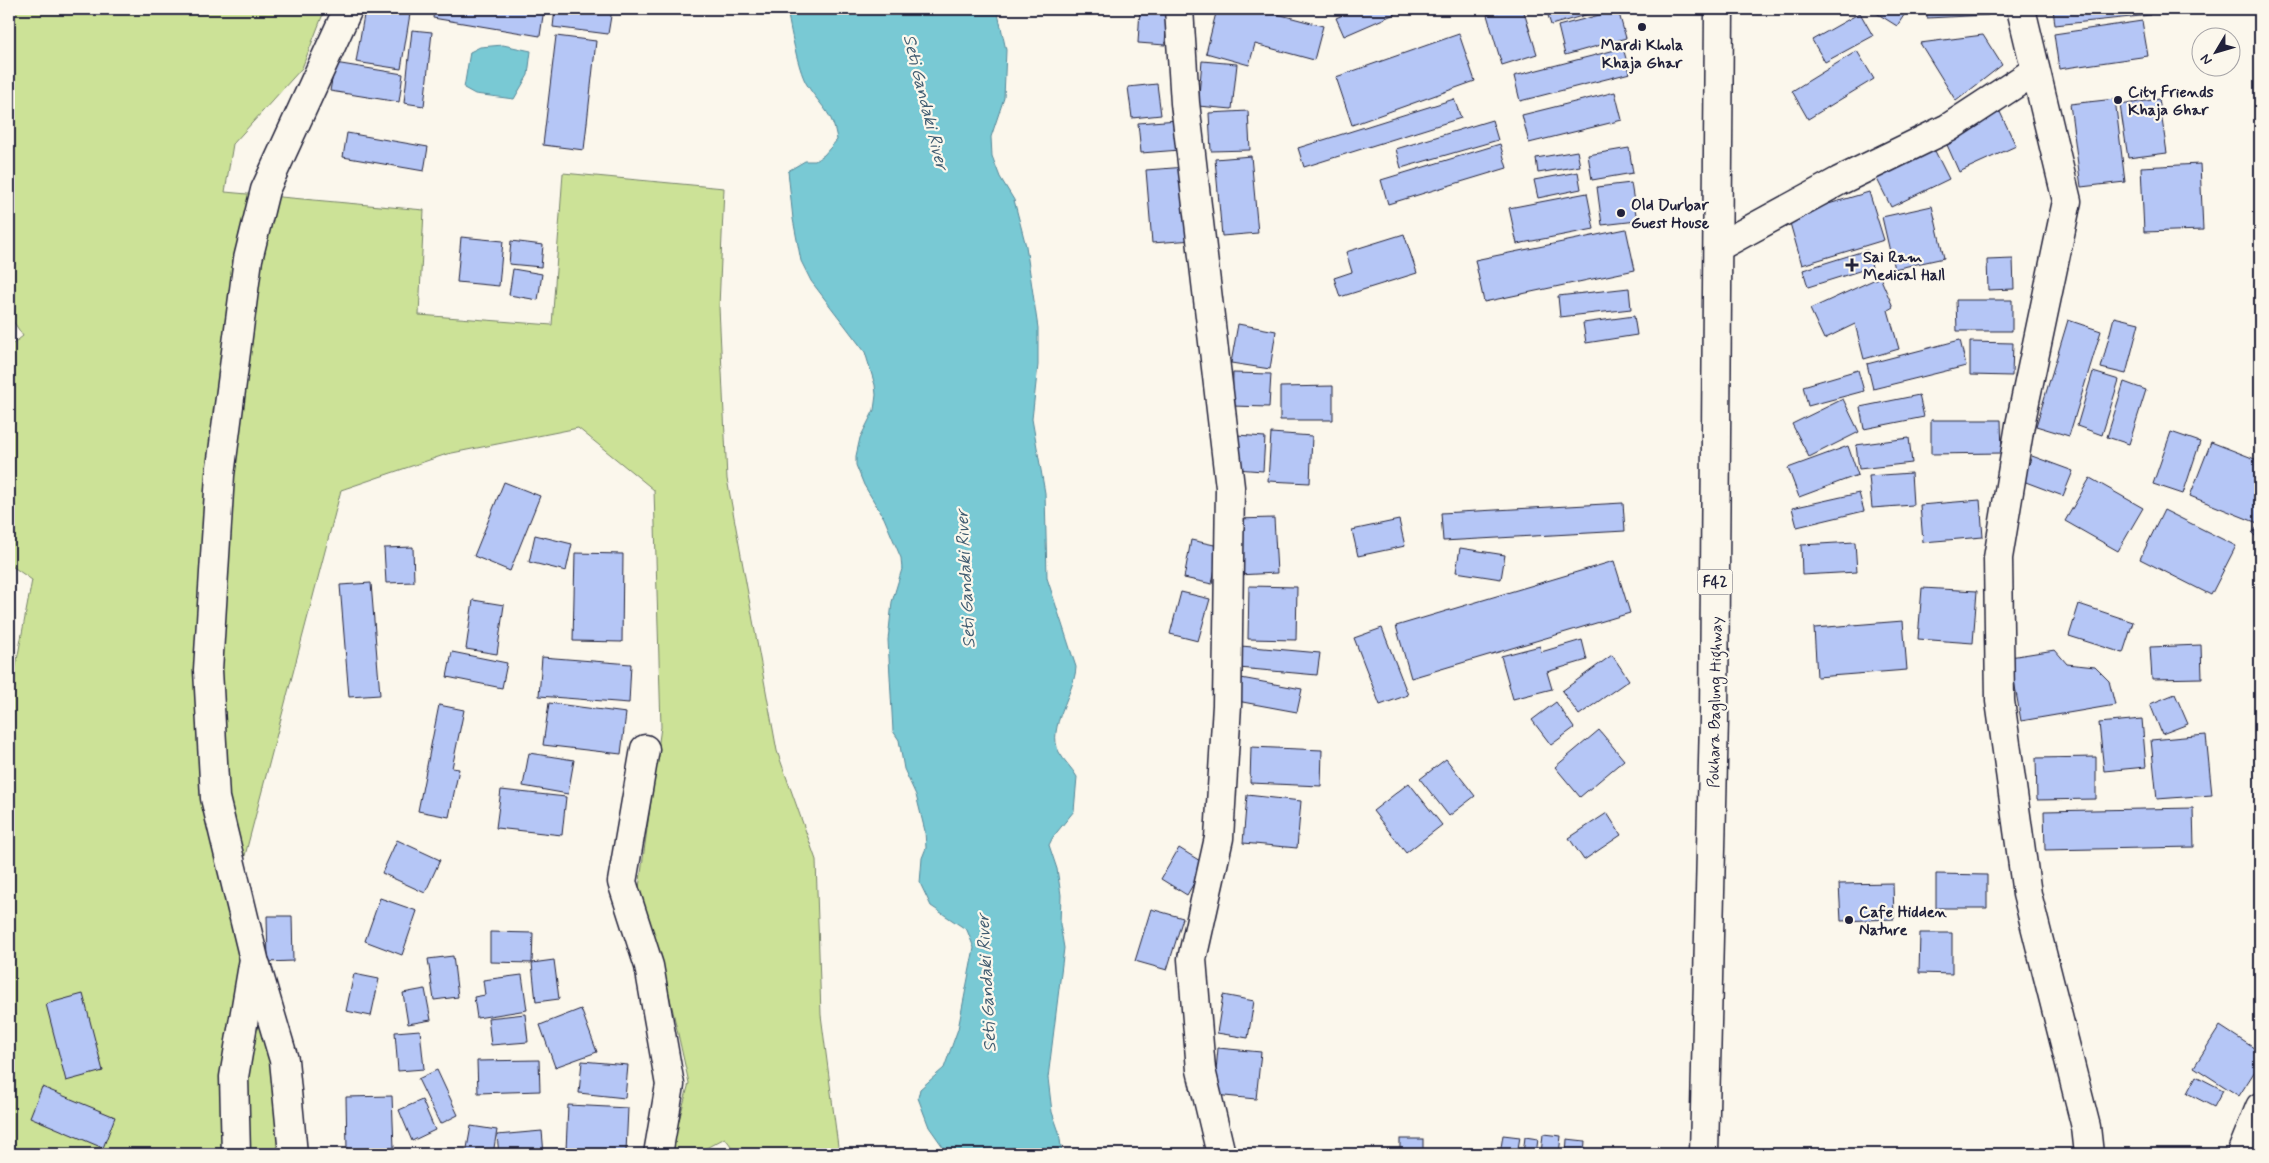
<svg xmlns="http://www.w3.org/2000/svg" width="2269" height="1163" viewBox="0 0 2269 1163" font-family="Mynerve,sans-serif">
	<rect width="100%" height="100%" fill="#fbf7ec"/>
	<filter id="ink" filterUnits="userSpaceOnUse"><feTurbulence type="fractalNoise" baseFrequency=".02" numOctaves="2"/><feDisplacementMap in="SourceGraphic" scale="10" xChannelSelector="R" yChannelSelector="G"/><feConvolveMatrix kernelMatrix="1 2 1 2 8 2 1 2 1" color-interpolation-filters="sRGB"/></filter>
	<g filter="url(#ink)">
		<polygon fill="#cce297" stroke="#778269" points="9,9 325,9 302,68 233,144 225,192 424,210 419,315 552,325 563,173 724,188 719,307 727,479 777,751 816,860 821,1015 839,1154 737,1154 725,1138 695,1154 670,1154 689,1083 663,967 639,888 661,727 654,490 578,428 447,454 341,490 242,867 299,1154 9,1154 9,703 32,580 9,564 9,347 23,336 9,315"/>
		<g fill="#79c9d4" stroke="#568697">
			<path d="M787,9H997L1006,50L1004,98L991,137L992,156L1000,177L1014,200L1026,246L1038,328V365L1032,419L1045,493L1047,578L1076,667C1075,693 1046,728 1059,752C1064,761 1072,768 1077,777L1074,811L1053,837L1049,845L1057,869L1061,895L1060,924L1064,948L1048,1078L1052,1112L1059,1132L1062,1154H948L929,1127L918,1098L920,1089L944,1068L958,1029L974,948L967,930L931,906L920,883L922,858L926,848L925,831L916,795L904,769L899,740L893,731L888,640L892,602L902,569L901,558L884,518L864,485L856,465V456L860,438L874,410L876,395L875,385L865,352L811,281L801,261L793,219L788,171L805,161H815L824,155L837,140C833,111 820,107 806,83C798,69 790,27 787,9Z"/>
			<polygon points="503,45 531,51 528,75 514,99 475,94 464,88 470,52 480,47"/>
		</g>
		<g fill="#b5c6f6" stroke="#22223b">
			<polygon points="365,9 410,14 401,69 356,62"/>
			<polygon points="434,9 544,9 540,36 433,18"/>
			<polygon points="555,9 612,10 608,34 553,27"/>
			<polygon points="1140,9 1167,10 1165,45 1138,43"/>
			<polygon points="1217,9 1258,9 1323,26 1314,60 1255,44 1249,65 1206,53"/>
			<polygon points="1356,9 1406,9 1344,36 1336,18"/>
			<polygon points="1508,9 1523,9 1537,54 1502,65 1487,15"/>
			<polygon points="1546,9 1606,9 1551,25"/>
			<polygon points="1870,9 1908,9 1897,26"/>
			<polygon points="1927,9 1988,9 1988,15 1927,18"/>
			<polygon points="2053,9 2149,9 2150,15 2055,25"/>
			<polygon points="1618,10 1626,38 1565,55 1558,26"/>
			<polygon points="1860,13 1873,36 1825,62 1812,40"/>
			<polygon points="2142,21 2148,56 2059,69 2054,34"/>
			<polygon points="412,30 432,32 424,106 404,103"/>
			<polygon points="1459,34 1475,81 1352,125 1336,77"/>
			<polygon points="1983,35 2002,65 1956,101 1920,43"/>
			<polygon points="556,36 596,41 584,150 543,145"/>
			<polygon points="1623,48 1630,73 1520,101 1514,76"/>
			<polygon points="1857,51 1874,79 1808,119 1792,91"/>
			<polygon points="1202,61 1237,64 1232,109 1198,106"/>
			<polygon points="335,63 403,74 399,102 330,91"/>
			<polygon points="1157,84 1161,115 1132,118 1128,87"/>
			<polygon points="1615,92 1622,120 1529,143 1522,115"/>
			<polygon points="1454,99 1461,118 1304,167 1298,148"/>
			<polygon points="2115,99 2125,182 2081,187 2070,104"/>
			<polygon points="2159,99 2167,153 2128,158 2120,105"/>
			<polygon points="1248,111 1250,150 1211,151 1209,113"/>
			<polygon points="2000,112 2016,146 1959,172 1944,138"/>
			<polygon points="1178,120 1180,150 1141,153 1138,123"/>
			<polygon points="1492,120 1498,140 1401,168 1396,149"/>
			<polygon points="347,133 428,147 424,171 343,157"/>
			<polygon points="1500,144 1507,168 1388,204 1381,180"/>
			<polygon points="1629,148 1633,173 1592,180 1588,155"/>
			<polygon points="1934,149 1949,179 1891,207 1876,177"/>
			<polygon points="1577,151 1580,166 1538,173 1536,158"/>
			<polygon points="1251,156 1258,233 1222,236 1215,159"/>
			<polygon points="2200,164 2203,230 2144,232 2141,167"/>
			<polygon points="1187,167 1194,240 1152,243 1146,170"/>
			<polygon points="1578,172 1581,189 1538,198 1534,180"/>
			<polygon points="1631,183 1637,221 1602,225 1597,187"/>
			<polygon points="1869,192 1884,240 1802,265 1788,216"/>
			<polygon points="1587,193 1594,229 1517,244 1509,208"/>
			<polygon points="1932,206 1944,258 1894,269 1882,217"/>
			<polygon points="1626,229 1635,270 1484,302 1475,260"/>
			<polygon points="1404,234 1417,273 1340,297 1334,278 1352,272 1346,252"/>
			<polygon points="461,237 503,241 499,286 457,282"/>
			<polygon points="511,241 543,245 541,267 509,264"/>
			<polygon points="1867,250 1872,267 1808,287 1803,270"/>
			<polygon points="2013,259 2014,289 1988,290 1987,260"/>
			<polygon points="513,269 542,274 538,300 509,295"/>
			<polygon points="1880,277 1893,307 1888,310 1899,349 1864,359 1855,324 1824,339 1810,309"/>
			<polygon points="1629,288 1631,309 1560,317 1558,296"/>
			<polygon points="1956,300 2012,300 2012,331 1957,331"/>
			<polygon points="1634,316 1637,335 1586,343 1583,323"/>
			<polygon points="2114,317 2139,323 2126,374 2101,368"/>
			<polygon points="2068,320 2101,331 2069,436 2036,426"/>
			<polygon points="1238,324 1276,331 1270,369 1231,363"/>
			<polygon points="1960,340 1966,366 1873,389 1867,364"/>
			<polygon points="1970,342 2013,343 2012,376 1970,375"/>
			<polygon points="1858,370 1864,391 1808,406 1803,386"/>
			<polygon points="2093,372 2119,380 2102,435 2077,426"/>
			<polygon points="1233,373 1271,374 1269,407 1232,406"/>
			<polygon points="2124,382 2146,390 2129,444 2107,437"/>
			<polygon points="1333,386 1333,420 1280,420 1280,387"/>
			<polygon points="1919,395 1924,417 1864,429 1860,407"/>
			<polygon points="1843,399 1859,432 1809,457 1792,424"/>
			<polygon points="1931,420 2001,420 2002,453 1931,454"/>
			<polygon points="2171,432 2200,442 2183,494 2153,484"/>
			<polygon points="1271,433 1312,436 1310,483 1268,481"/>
			<polygon points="1237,435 1265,437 1263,471 1236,469"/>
			<polygon points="1909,438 1912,463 1859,469 1856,445"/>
			<polygon points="2211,442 2260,461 2260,524 2190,496"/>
			<polygon points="1848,446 1858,475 1799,497 1788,468"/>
			<polygon points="2032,456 2073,471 2063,496 2023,481"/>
			<polygon points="1911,473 1913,505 1872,508 1869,476"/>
			<polygon points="2090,478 2143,508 2118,551 2065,521"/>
			<polygon points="504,482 540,496 510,571 474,556"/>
			<polygon points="1859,493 1864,511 1797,527 1792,508"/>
			<polygon points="1980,500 1983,537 1923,542 1920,505"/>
			<polygon points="1623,503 1625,531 1443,541 1441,513"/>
			<polygon points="2164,510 2236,546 2211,595 2140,559"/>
			<polygon points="1274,518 1277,573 1237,575 1235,519"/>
			<polygon points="1399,520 1405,546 1358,556 1352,530"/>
			<polygon points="2260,524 2260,541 2252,533"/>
			<polygon points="535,535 572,544 566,571 529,562"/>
			<polygon points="1191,540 1219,546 1212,584 1184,578"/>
			<polygon points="1855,542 1857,572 1802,575 1801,545"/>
			<polygon points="413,547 414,582 386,583 384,548"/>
			<polygon points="1460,548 1505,555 1501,579 1456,572"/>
			<polygon points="575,553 623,554 622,642 573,641"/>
			<polygon points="1614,561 1630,613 1411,678 1396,626"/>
			<polygon points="371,583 380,695 349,697 340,585"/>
			<polygon points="1249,586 1297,587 1296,640 1248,639"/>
			<polygon points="1922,588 1977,591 1973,643 1918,639"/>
			<polygon points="1181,592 1210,599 1198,641 1170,634"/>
			<polygon points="473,600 504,605 497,654 466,649"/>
			<polygon points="2079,604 2133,622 2123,653 2069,636"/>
			<polygon points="1903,621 1907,670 1817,677 1814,628"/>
			<polygon points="1382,628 1408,695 1380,705 1354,638"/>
			<polygon points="1582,640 1587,660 1547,672 1552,689 1513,699 1501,656 1540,646 1541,652"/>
			<polygon points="2201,645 2202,678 2152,679 2150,647"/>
			<polygon points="1241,646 1320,653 1317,675 1239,668"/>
			<polygon points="2055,650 2067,664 2095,667 2109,681 2115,705 2021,721 2010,657"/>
			<polygon points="452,652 507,663 502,688 447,677"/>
			<polygon points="1612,655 1629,680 1579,715 1562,691"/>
			<polygon points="542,657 631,664 629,703 539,696"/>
			<polygon points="1241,678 1302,689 1297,712 1237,701"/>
			<polygon points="2175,694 2188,724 2162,734 2150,704"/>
			<polygon points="1556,702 1574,728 1551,745 1532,720"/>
			<polygon points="549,703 626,713 621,754 543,745"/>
			<polygon points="439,705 464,710 452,768 459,769 449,817 418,811"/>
			<polygon points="2142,719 2146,767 2104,771 2099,723"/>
			<polygon points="1599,730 1624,760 1580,797 1555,767"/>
			<polygon points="2206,735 2212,795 2157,799 2151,740"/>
			<polygon points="1251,747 1322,750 1321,786 1250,783"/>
			<polygon points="529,753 574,760 568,794 523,786"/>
			<polygon points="2096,757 2096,799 2037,800 2036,758"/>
			<polygon points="1446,759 1475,796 1449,816 1420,779"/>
			<polygon points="1409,783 1442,825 1406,853 1373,811"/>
			<polygon points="501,790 566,797 562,835 496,828"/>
			<polygon points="1247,795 1301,801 1297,848 1243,843"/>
			<polygon points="2193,808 2194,847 2045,850 2044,811"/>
			<polygon points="1607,813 1621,835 1584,860 1569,838"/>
			<polygon points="397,840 440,860 425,893 382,873"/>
			<polygon points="1179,848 1205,864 1187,895 1161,879"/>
			<polygon points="1936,874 1987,875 1987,908 1936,908"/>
			<polygon points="1893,883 1894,919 1841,921 1839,884"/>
			<polygon points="380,898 417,911 402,955 365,941"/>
			<polygon points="1151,909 1183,918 1167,970 1135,961"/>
			<polygon points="267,916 292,916 293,961 268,962"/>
			<polygon points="490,932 533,933 532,963 490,962"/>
			<polygon points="1920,933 1952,933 1952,974 1919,973"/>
			<polygon points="453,956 458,997 434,1000 428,959"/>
			<polygon points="554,960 559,999 536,1002 532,963"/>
			<polygon points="354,974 379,979 371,1016 346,1011"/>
			<polygon points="522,975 527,1010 477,1018 474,997 485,995 483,980"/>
			<polygon points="425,989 431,1020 408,1024 403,993"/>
			<polygon points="83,994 103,1071 66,1081 46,1004"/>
			<polygon points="1223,995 1254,1001 1248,1038 1217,1033"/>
			<polygon points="581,1009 597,1052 555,1067 540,1025"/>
			<polygon points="525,1014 528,1042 491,1045 488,1018"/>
			<polygon points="2220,1026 2260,1052 2260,1063 2239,1096 2194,1067"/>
			<polygon points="420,1030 424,1069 398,1071 395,1032"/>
			<polygon points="1218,1048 1261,1052 1256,1099 1214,1095"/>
			<polygon points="539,1060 540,1091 478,1093 477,1061"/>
			<polygon points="582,1061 628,1065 625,1098 579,1093"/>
			<polygon points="437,1070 458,1115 440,1124 418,1079"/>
			<polygon points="2196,1076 2223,1090 2214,1107 2187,1093"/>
			<polygon points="42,1087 115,1117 103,1148 30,1117"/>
			<polygon points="392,1096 394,1148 347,1150 346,1097"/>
			<polygon points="422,1100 435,1130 412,1141 399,1110"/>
			<polygon points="568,1105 628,1108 626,1152 566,1150"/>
			<polygon points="471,1126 497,1130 493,1154 466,1154"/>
			<polygon points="542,1131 544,1154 499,1154 497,1135"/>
			<polygon points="1543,1134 1561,1136 1559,1154 1541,1154"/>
			<polygon points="1503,1135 1520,1137 1517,1154 1500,1154"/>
			<polygon points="1525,1137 1538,1139 1536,1154 1523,1154"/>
			<rect x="1400" y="1139" width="23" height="15"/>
			<polygon points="1567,1139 1585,1141 1584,1154 1566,1154"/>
		</g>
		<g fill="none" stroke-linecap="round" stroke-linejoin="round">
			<g stroke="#22223b" stroke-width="31">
				<g id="minor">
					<polyline points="1179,9 1185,103 1230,487 1227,705 1219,838 1192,959 1201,1070 1221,1154"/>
					<polyline points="2021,9 2067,201 2020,425 1998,558 2000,701 2027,894 2086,1127 2089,1154"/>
					<polyline points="1718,247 1839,181 1948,128 2035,71"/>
					<polyline points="645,749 622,882 649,966 670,1085 658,1154"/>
					<polyline points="256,965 284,1060 293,1154"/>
					<polyline points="236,1154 234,1077 254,959 215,798 208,670 220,475 248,259 265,190 348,9"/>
					<polyline points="2241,1154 2260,1107"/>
				</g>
			</g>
			<g stroke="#22223b" stroke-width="31">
				<polyline id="highway" points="1704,1154 1714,718 1719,9"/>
			</g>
			<use href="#minor" stroke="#fbf7ec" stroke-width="28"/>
			<use href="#highway" stroke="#fbf7ec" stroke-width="28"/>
		</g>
	</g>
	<g fill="#22223b" stroke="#fbf7ec" stroke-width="2">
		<circle cx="1642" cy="27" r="5"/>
		<circle cx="2118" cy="100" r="5"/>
		<circle cx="1621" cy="213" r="5"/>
		<path d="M1849.5 257.5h5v5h5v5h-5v5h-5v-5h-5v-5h5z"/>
		<circle cx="1849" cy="920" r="5"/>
	</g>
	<g text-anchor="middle" stroke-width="4.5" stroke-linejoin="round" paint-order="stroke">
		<rect fill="#fbf7ec" stroke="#636270" stroke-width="1" x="1697.5" y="569.5" width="35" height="25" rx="4"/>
		<g font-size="15" font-weight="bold" fill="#22223b">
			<text x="1715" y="587">F42</text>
		</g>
		<g font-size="16" font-weight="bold" fill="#22223b" stroke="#fbf7ec" text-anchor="start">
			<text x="1642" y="50" text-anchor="middle">Mardi Khola<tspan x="1642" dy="18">Khaja Ghar</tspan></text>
			<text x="2128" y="97">City Friends<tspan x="2128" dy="18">Khaja Ghar</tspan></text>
			<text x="1631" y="210">Old Durbar<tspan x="1631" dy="18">Guest House</tspan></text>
			<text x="1863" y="262">Sai Ram<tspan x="1863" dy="18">Medical Hall</tspan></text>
			<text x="1859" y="917">Cafe Hidden<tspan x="1859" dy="18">Nature</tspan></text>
		</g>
		<g font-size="16" fill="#22223b" stroke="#fbf7ec">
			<text transform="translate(1714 702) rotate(-89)" y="6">Pokhara Baglung Highway</text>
		</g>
		<g font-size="18" font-style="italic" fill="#405c71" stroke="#fbf7ec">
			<text transform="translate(926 102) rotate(76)" y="6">Seti Gandaki River</text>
			<text transform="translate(965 579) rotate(-93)" y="6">Seti Gandaki River</text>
			<text transform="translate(986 983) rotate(-93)" y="6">Seti Gandaki River</text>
		</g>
	</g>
	<rect width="2269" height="1163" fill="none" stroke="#fbf7ec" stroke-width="30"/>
	<rect x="15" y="15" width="2239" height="1133" fill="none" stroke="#22223b" stroke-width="2" filter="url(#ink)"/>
	<g transform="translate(2216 52) rotate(232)"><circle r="24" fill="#fbf7ec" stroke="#a4a2a5"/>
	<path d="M0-4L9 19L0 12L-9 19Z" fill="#22223b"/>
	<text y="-8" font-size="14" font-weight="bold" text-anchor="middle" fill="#22223b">N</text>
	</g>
</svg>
